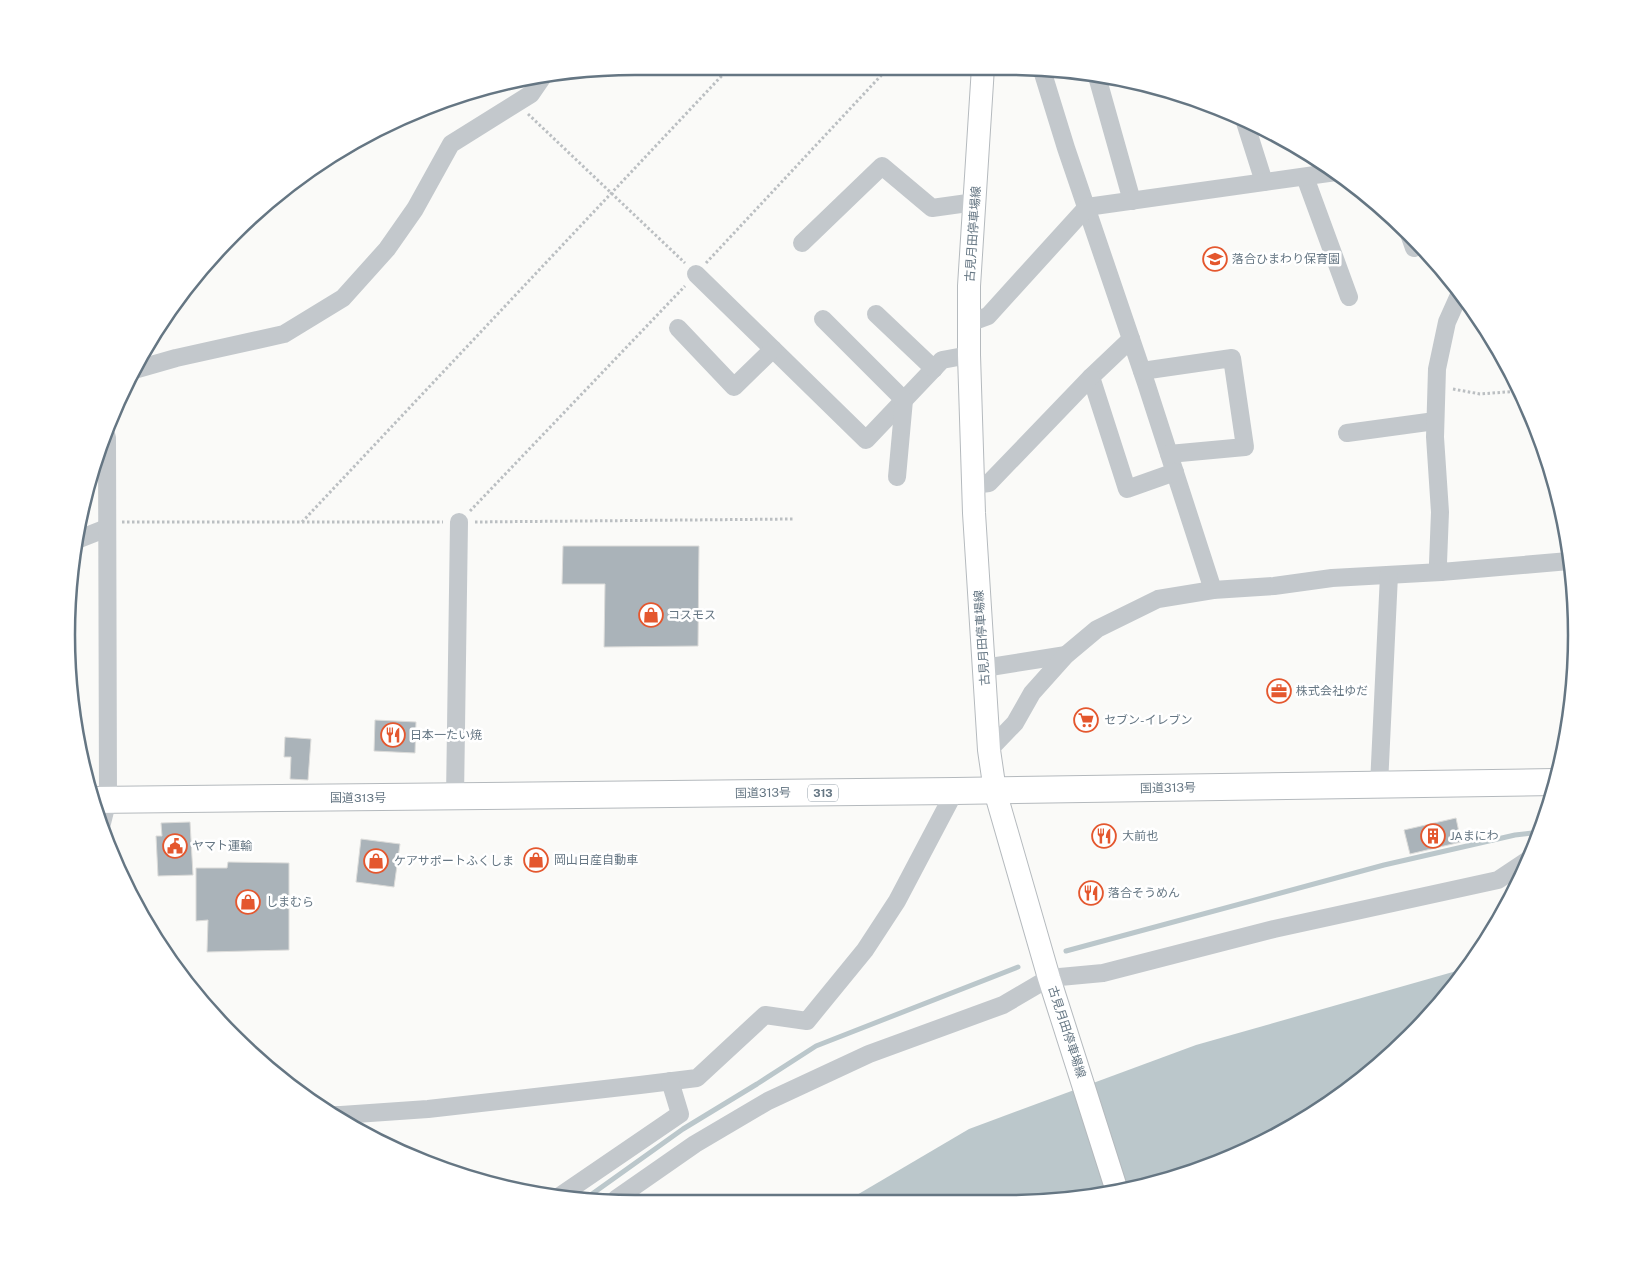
<svg xmlns="http://www.w3.org/2000/svg" width="1643" height="1270" viewBox="0 0 1643 1270" font-family="'Public Sans','Noto Sans JP',sans-serif">
	<rect width="100%" height="100%" fill="#fafaf8"/>
	<polygon fill="#dadfd7" points="354,141 274,205 270,205 350,143"/>
	<polygon fill="#bbc7cb" points="1467,968 1410,1037 1324,1108 1191,1173 1082,1199 850,1199 969,1129 1196,1045"/>
	<g fill="none" stroke-linecap="round" stroke-linejoin="round">
		<g stroke="#bbc7cb" stroke-width="5">
			<polyline points="1066,951 1384,865 1515,835 1540,832"/>
			<polyline points="585,1199 683,1129 757,1084 816,1046 1018,967"/>
		</g>
	</g>
	<g fill="#aab3b9" stroke="#dcdcda">
		<polygon points="563,546 699,546 698,646 604,647 605,584 562,584"/>
		<polygon points="375,720 416,722 415,753 374,751"/>
		<polygon points="285,737 311,739 308,780 290,779 291,757 284,757"/>
		<polygon points="1456,818 1461,842 1410,854 1404,830"/>
		<polygon points="190,822 193,875 158,876 156,836 162,836 161,823"/>
		<polygon points="361,839 400,844 394,887 356,882"/>
		<polygon points="228,862 289,863 289,950 207,952 208,920 196,921 196,868 227,868"/>
	</g>
	<g fill="none" stroke-linecap="round" stroke-linejoin="round">
		<g stroke="#b5babe" stroke-width="24">
			<polyline id="major" points="983,67 969,286 969,355 974,513 989,750 995,791 1049,978 1117,1191"/>
		</g>
		<g stroke="#b4b9bd" stroke-width="28">
			<polyline id="highway" points="92,800 955,791 1555,782"/>
		</g>
		<g stroke="#bbbfc2" stroke-width="3" stroke-dasharray="2.5 2.5" stroke-linecap="butt">
			<polyline points="528,114 685,263"/>
			<polyline points="706,263 889,67"/>
			<polyline points="1453,389 1480,394 1519,391"/>
			<polyline points="470,511 685,286"/>
			<polyline points="122,522 443,522"/>
			<polyline points="302,522 730,67"/>
			<polyline points="475,522 793,519"/>
		</g>
		<g stroke="#c3c8cc" stroke-width="18">
			<polyline points="1041,67 1066,148 1146,383 1213,590"/>
			<polyline points="1098,80 1132,201"/>
			<polyline points="1244,119 1264,182"/>
			<polyline points="1305,177 1349,297"/>
			<polyline points="1408,231 1414,248"/>
			<polyline points="802,243 882,166 932,208 975,202"/>
			<polyline points="696,274 866,440 942,360 969,355"/>
			<polyline points="876,314 934,369"/>
			<polyline points="823,319 904,400 897,477"/>
			<polyline points="969,323 988,316 1087,207 1336,172"/>
			<polyline points="678,328 734,387 773,349"/>
			<polyline points="1131,339 1091,377 1127,489 1175,472"/>
			<polyline points="134,370 176,358 284,334 343,298 387,249 415,209 451,144 531,94 542,78"/>
			<polyline points="1142,371 1232,358 1245,447 1169,454"/>
			<polyline points="1347,433 1435,421"/>
			<polyline points="973,485 989,483 1091,377"/>
			<polyline points="79,539 107,528"/>
			<polyline points="1441,572 1438,563 1440,512 1435,437 1437,369 1447,322 1460,293"/>
			<polyline points="984,668 1066,655"/>
			<polyline points="989,750 1015,723 1032,693 1066,655 1097,629 1158,599 1213,590 1274,586 1332,578 1441,572 1569,561"/>
			<polyline points="1379,785 1389,575"/>
			<polyline points="455,797 459,522"/>
			<polyline points="101,827 108,799 107,437"/>
			<polyline points="333,1115 341,1115 428,1109 640,1085 697,1078 765,1015 807,1021 865,950 897,901 955,791"/>
			<polyline points="557,1198 680,1114 670,1081"/>
			<polyline points="616,1199 695,1144 768,1101 869,1054 1003,1005 1049,978 1103,973 1274,929 1498,880 1531,858"/>
		</g>
		<use href="#major" stroke="#fff" stroke-width="22"/>
		<use href="#highway" stroke="#fff" stroke-width="26"/>
	</g>
	<defs>
		<g id="school-ring" transform="scale(1.25)"><circle r="9.5" fill="#fff" stroke="#e4572e" stroke-width="1.5"/><path d="M0-5L7-2L0 1L-7-2ZM-4 1L0 2.5L4 1V4Q0 6-4 4Z" fill="#e4572e"/></g>
		<g id="shop-ring" transform="scale(1.25)"><circle r="9.5" fill="#fff" stroke="#e4572e" stroke-width="1.5"/><path d="M-5-2.5h2.3a2.7 3.5 0 0 1 5.4 0H5L5.5 6h-11ZM-1.5-2.5h3a1.5 2.3 0 0 0-3 0Z" fill="#e4572e"/></g>
		<g id="office-ring" transform="scale(1.25)"><circle r="9.5" fill="#fff" stroke="#e4572e" stroke-width="1.5"/><path d="M-6-3h4V-5.5h4V-3h4V5H-6ZM-1-4.5V-3h2v-1.5ZM-6 0V1H6V0Z" fill="#e4572e"/></g>
		<g id="supermarket-ring" transform="scale(1.25)"><circle r="9.5" fill="#fff" stroke="#e4572e" stroke-width="1.5"/><path d="M-6-5.5h2.5l.6 2H6L4.5 2H-2.5L-4.4-4H-6ZM-1.5 3.2a1.3 1.3 0 1 0 .1 0ZM3 3.2a1.3 1.3 0 1 0 .1 0Z" fill="#e4572e"/></g>
		<g id="restaurant-ring" transform="scale(1.25)"><circle r="9.5" fill="#fff" stroke="#e4572e" stroke-width="1.5"/><path d="M-5-6h1v4h1v-4h1v4h1v-4h1v5L-1.5 .5V6h-2V.5L-5-1ZM5-6V6H3V1.5H1.5Q1.5-4 5-6Z" fill="#e4572e"/></g>
		<g id="building-ring" transform="scale(1.25)"><circle r="9.5" fill="#fff" stroke="#e4572e" stroke-width="1.5"/><path d="M-4-6H4V6H1V3H-1V6H-4ZM-2.5-4.3h1.7v1.8h-1.7ZM.8-4.3h1.7v1.8H.8ZM-2.5-1h1.7V.8h-1.7ZM.8-1h1.7V.8H.8Z" fill="#e4572e"/></g>
		<g id="civic-ring" transform="scale(1.25)"><circle r="9.5" fill="#fff" stroke="#e4572e" stroke-width="1.5"/><path d="M-.6-6.5H3V-4.5H.6V-3L4-1V1h2V6H-6V1h2V-1L-.6-3ZM-1.2 2.5V6h2.4V2.5Z" fill="#e4572e"/></g>
	</defs>
	<g fill-rule="evenodd">
		<use href="#school-ring" x="1215" y="259"/>
		<use href="#shop-ring" x="651" y="615"/>
		<use href="#office-ring" x="1279" y="691"/>
		<use href="#supermarket-ring" x="1086" y="720"/>
		<use href="#restaurant-ring" x="393" y="735"/>
		<use href="#restaurant-ring" x="1104" y="836"/>
		<use href="#building-ring" x="1433" y="836"/>
		<use href="#civic-ring" x="175" y="846"/>
		<use href="#shop-ring" x="536" y="860"/>
		<use href="#shop-ring" x="376" y="861"/>
		<use href="#restaurant-ring" x="1091" y="893"/>
		<use href="#shop-ring" x="248" y="902"/>
	</g>
	<g text-anchor="middle" stroke-width="5" stroke-linejoin="round" paint-order="stroke">
		<rect fill="#fff" stroke="#939fa8" stroke-width="1" x="808" y="784.5" width="30" height="17" rx="4"/>
		<g font-size="11" font-weight="bold" fill="#657683">
			<text x="823" y="797">313</text>
		</g>
		<g font-size="12" fill="#657683" stroke="#fff">
			<text transform="translate(973 234) rotate(-86)" y="4">古見月田停車場線</text>
			<text transform="translate(982 638) rotate(-94)" y="4">古見月田停車場線</text>
			<text transform="translate(1168 788) rotate(-1)" y="4">国道313号</text>
			<text transform="translate(763 793) rotate(-1)" y="4">国道313号</text>
			<text x="358" y="802">国道313号</text>
			<text transform="translate(1067 1032) rotate(72)" y="4">古見月田停車場線</text>
		</g>
		<g font-size="12" fill="#657683" stroke="#fff" text-anchor="start">
			<text x="1232" y="263">落合ひまわり保育園</text>
			<text x="668" y="619">コスモス</text>
			<text x="1296" y="695">株式会社ゆだ</text>
			<text x="1104" y="724">セブン-イレブン</text>
			<text x="410" y="739">日本一たい焼</text>
			<text x="1122" y="840">大前也</text>
			<text x="1450" y="840">JAまにわ</text>
			<text x="192" y="850">ヤマト運輸</text>
			<text x="554" y="864">岡山日産自動車</text>
			<text x="394" y="865">ケアサポートふくしま</text>
			<text x="1108" y="897">落合そうめん</text>
			<text x="266" y="906">しまむら</text>
		</g>
	</g>
	<path d="M0 0H1643V1270H0ZM635 75H1008A560 560 0 0 1 1568 635V635A560 560 0 0 1 1008 1195H635A560 560 0 0 1 75 635V635A560 560 0 0 1 635 75Z" fill="#fff" fill-rule="evenodd"/>
	<path fill="none" stroke="#657683" stroke-width="2.5" d="M635 75H1008A560 560 0 0 1 1568 635V635A560 560 0 0 1 1008 1195H635A560 560 0 0 1 75 635V635A560 560 0 0 1 635 75Z"/>
</svg>
